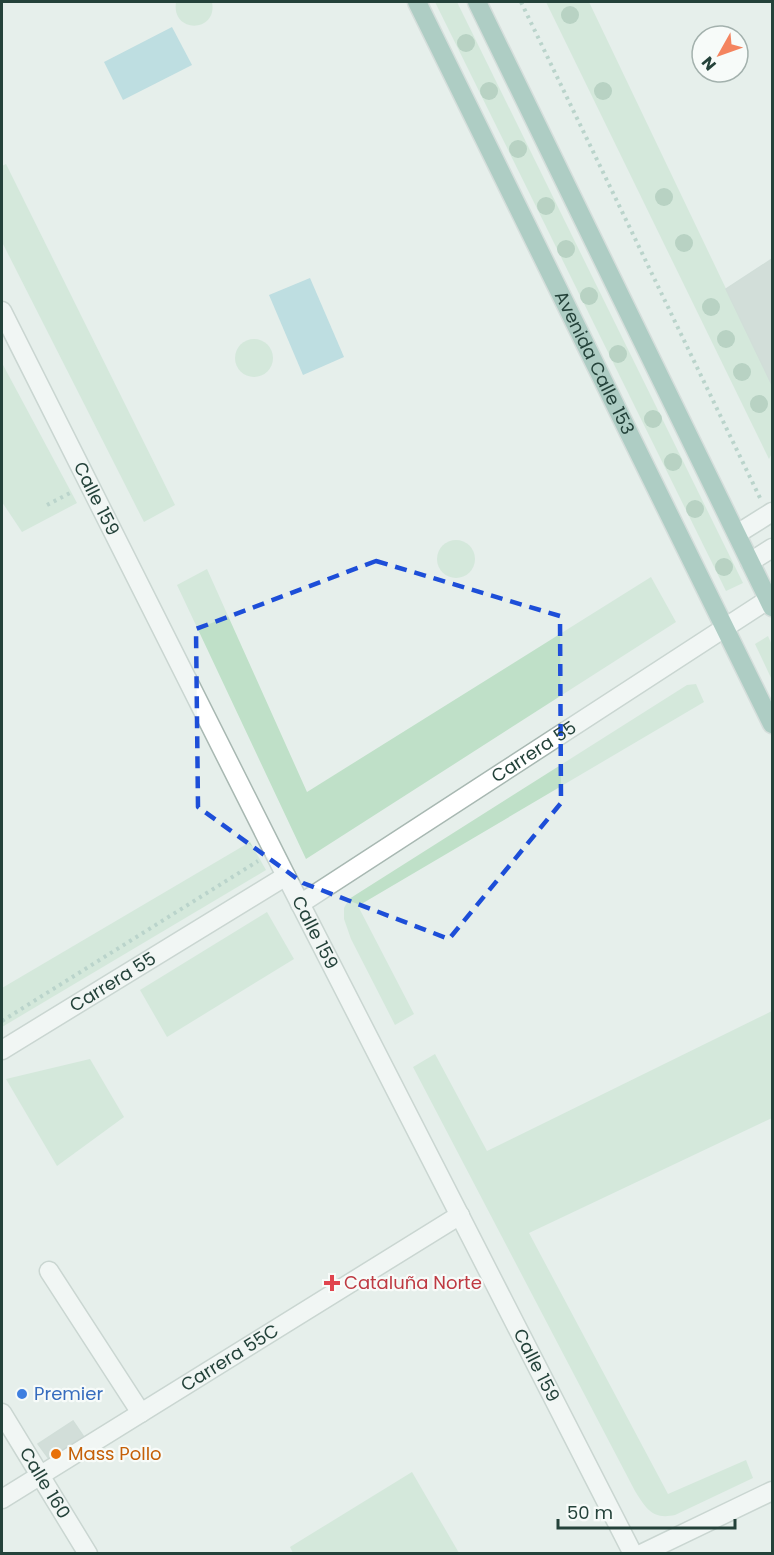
<svg xmlns="http://www.w3.org/2000/svg" width="774" height="1555" viewBox="0 0 774 1555" font-family="Poppins,sans-serif">
	<rect width="100%" height="100%" fill="#e6efeb"/>
	<g fill="#bfe0c8">
		<path d="M176,2H212C218,33 171,34 176,2Z"/>
		<polygon points="435,2 457,2 743,583 726,591"/>
		<polygon points="546,2 589,2 772,385 772,453 769,459"/>
		<polygon points="6,164 175,505 144,522 2,242 2,166"/>
		<circle cx="254" cy="358" r="19"/>
		<polygon points="2,363 77,503 22,532 2,502"/>
		<circle cx="456" cy="559" r="19"/>
		<polygon points="207,569 307,792 651,577 676,622 306,859 177,585"/>
		<polygon points="768,636 772,645 772,680 755,644"/>
		<polygon points="696,684 704,702 358,906 414,1014 395,1025 351,939 344,919 344,908 349,899 687,685"/>
		<polygon points="250,842 266,870 2,1027 2,988"/>
		<polygon points="267,912 294,959 167,1037 140,990"/>
		<path d="M772,1011V1118L529,1233L668,1494L746,1460L753,1478L675,1515C652,1520 646,1508 635,1491L413,1067L435,1054L487,1151Z"/>
		<polygon points="90,1059 124,1117 57,1166 6,1079"/>
		<polygon points="412,1472 459,1553 293,1553 290,1547"/>
	</g>
	<g fill="#8ec9d4">
		<polygon points="172,27 192,65 123,100 104,62"/>
		<polygon points="310,278 344,357 303,375 269,295"/>
	</g>
	<g fill="#bbcac4" stroke="#b8c9c2" stroke-width="1.5">
		<polygon points="772,259 772,385 726,289"/>
		<polygon points="73,1421 86,1440 52,1463 38,1444"/>
	</g>
	<g fill="none" stroke-linecap="round" stroke-linejoin="round">
		<g stroke="#a8b8b2" stroke-width="21">
			<g id="minor">
				<path id="s1" d="M2,311L286,876L633,1554"/>
				<polyline points="737,534 772,512"/>
				<polyline points="750,562 772,548"/>
				<path id="s2" d="M300,904L769,599"/>
				<path id="s3" d="M2,1050L286,876"/>
				<polyline points="49,1271 141,1413"/>
				<path id="s4" d="M2,1413L88,1554"/>
				<path id="s5" d="M2,1499L460,1215"/>
				<polyline points="641,1554 772,1491"/>
			</g>
		</g>
		<g stroke="#c2cac8" stroke-width="21">
			<g id="major">
				<path id="s6" d="M417,2L772,724"/>
				<polyline points="477,2 772,607"/>
			</g>
		</g>
		<g stroke="#86b3a5" stroke-width="4" stroke-dasharray="3 4.5" stroke-linecap="butt">
			<polyline points="521,2 760,498"/>
			<polyline points="47,505 70,493"/>
			<polyline points="2,1021 258,861"/>
		</g>
		<use href="#minor" stroke="#fff" stroke-width="18"/>
		<use href="#major" stroke="#6aa596" stroke-width="18"/>
	</g>
	<g fill="#80af93">
		<circle cx="570" cy="15" r="9"/>
		<circle cx="466" cy="43" r="9"/>
		<circle cx="489" cy="91" r="9"/>
		<circle cx="603" cy="91" r="9"/>
		<circle cx="518" cy="149" r="9"/>
		<circle cx="664" cy="197" r="9"/>
		<circle cx="546" cy="206" r="9"/>
		<circle cx="684" cy="243" r="9"/>
		<circle cx="566" cy="249" r="9"/>
		<circle cx="589" cy="296" r="9"/>
		<circle cx="711" cy="307" r="9"/>
		<circle cx="726" cy="339" r="9"/>
		<circle cx="618" cy="354" r="9"/>
		<circle cx="742" cy="372" r="9"/>
		<circle cx="759" cy="404" r="9"/>
		<circle cx="653" cy="419" r="9"/>
		<circle cx="673" cy="462" r="9"/>
		<circle cx="695" cy="509" r="9"/>
		<circle cx="724" cy="567" r="9"/>
	</g>
	<path d="M0 0H774V1555H0ZM376,561L560,616L561,803L449,939L303,883L198,807L196,629Z" fill="#e6efeb" fill-opacity=".55" fill-rule="evenodd"/>
	<path fill="none" stroke="#1d4ed8" stroke-width="4.5" stroke-dasharray="12 8" stroke-linejoin="round" d="M376,561L560,616L561,803L449,939L303,883L198,807L196,629Z"/>
	<path fill="#e0444e" stroke="#f7fbf9" stroke-width="2" d="M329 1274h6v6h6v6h-6v6h-6v-6h-6v-6h6z"/>
	<circle fill="#3f7fe0" stroke="#f7fbf9" stroke-width="2" cx="22" cy="1394" r="6"/>
	<circle fill="#e8710a" stroke="#f7fbf9" stroke-width="2" cx="56" cy="1454" r="6"/>
	<g text-anchor="middle" stroke-width="4.5" stroke-linejoin="round" paint-order="stroke">
		<g font-size="18" fill="#24423a" stroke="#f7fbf9">
			<text dy="6" stroke="none"><textPath href="#s6" startOffset="402">Avenida Calle 153</textPath></text>
			<text dy="6" stroke="none"><textPath href="#s1" startOffset="210">Calle 159</textPath></text>
			<text dy="6" stroke="none"><textPath href="#s2" startOffset="279">Carrera 55</textPath></text>
			<text dy="6" stroke="none"><textPath href="#s1" startOffset="696">Calle 159</textPath></text>
			<text dy="6" stroke="none"><textPath href="#s3" startOffset="130">Carrera 55</textPath></text>
			<text dy="6" stroke="none"><textPath href="#s5" startOffset="268">Carrera 55C</textPath></text>
			<text dy="6" stroke="none"><textPath href="#s1" startOffset="1182">Calle 159</textPath></text>
			<text dy="6" stroke="none"><textPath href="#s4" startOffset="82">Calle 160</textPath></text>
		</g>
		<g font-size="18" fill="#be3a42" stroke="#f7fbf9" text-anchor="start">
			<text x="344" y="1289">Cataluña Norte</text>
		</g>
		<g font-size="18" fill="#366cbe" stroke="#f7fbf9" text-anchor="start">
			<text x="34" y="1400">Premier</text>
		</g>
		<g font-size="18" fill="#c56008" stroke="#f7fbf9" text-anchor="start">
			<text x="68" y="1460">Mass Pollo</text>
		</g>
	</g>
	<rect width="774" height="1555" fill="none" stroke="#24423a" stroke-width="6"/>
	<g transform="translate(720 54) rotate(230)"><circle r="28" fill="#f7fbf9" stroke="#a3b1ad" stroke-width="1.5"/>
	<path d="M0-4.5L10 22L0 15L-10 22Z" fill="#f4845f"/>
	<text y="-9" font-size="16" font-weight="bold" text-anchor="middle" fill="#24423a">N</text>
	</g>
	<path d="M558 1519v9h177v-9" fill="none" stroke="#24423a" stroke-width="3"/>
	<text x="567" y="1519" font-size="18" fill="#24423a" stroke="#f7fbf9" stroke-width="4.5" paint-order="stroke">50 m</text>
</svg>
